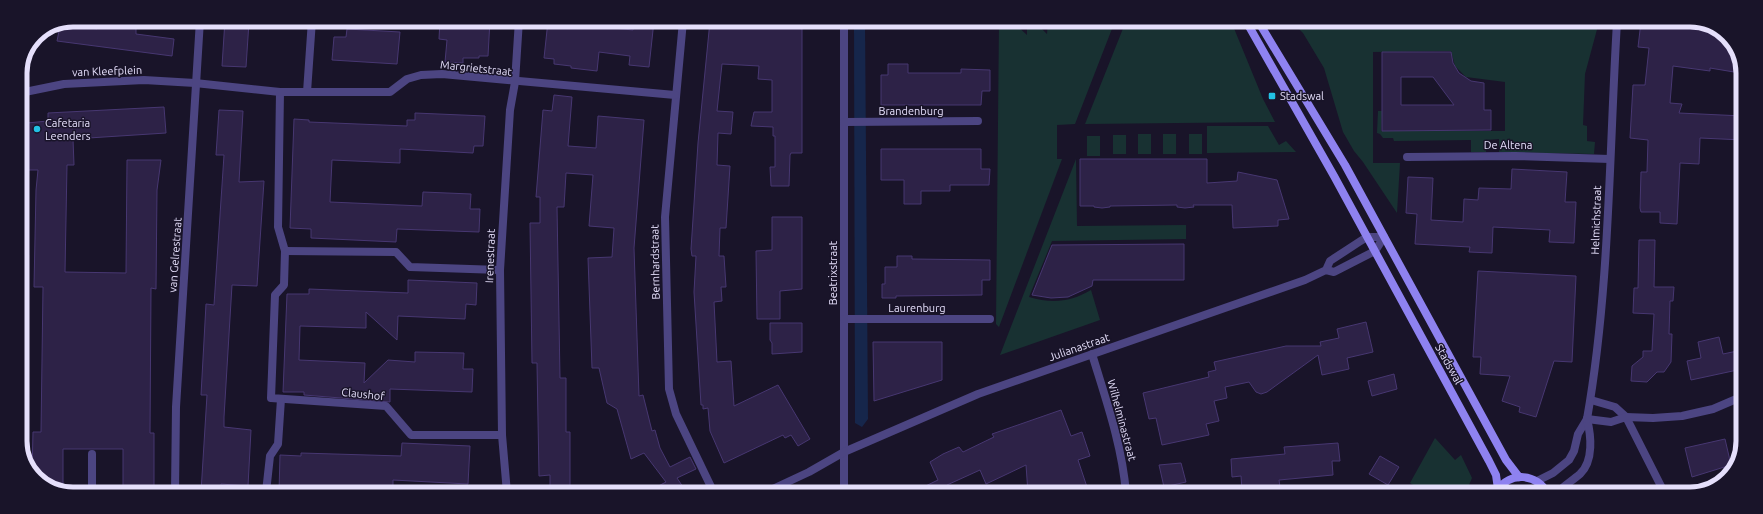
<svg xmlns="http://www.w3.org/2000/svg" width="1763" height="514" viewBox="0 0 1763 514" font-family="Ubuntu,sans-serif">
	<rect width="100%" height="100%" fill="#191429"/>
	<g fill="#183132">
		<polygon points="999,21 1012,21 1027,35 1027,21 1034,21 1047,34 1048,21 1115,21 1075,124 1057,125 1057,159 1062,159 999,327 996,324"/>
		<polygon points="1126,21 1231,21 1263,99 1275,122 1085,124"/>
		<polygon points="1291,21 1599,22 1585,74 1583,125 1587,126 1587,141 1595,142 1594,154 1499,152 1499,139 1486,140 1486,152 1471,152 1471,140 1394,141 1393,138 1383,138 1380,134 1377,133 1378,111 1382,111 1381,131 1505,131 1505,82 1466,77 1455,66 1451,51 1373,52 1373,163 1400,163 1397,213 1363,162 1354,151 1343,132 1324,68 1303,33"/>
		<polygon points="1207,126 1268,126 1279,145 1286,141 1296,152 1207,153"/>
		<rect x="1138" y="134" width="13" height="20"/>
		<rect x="1163" y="134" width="13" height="20"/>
		<rect x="1189" y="134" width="13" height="20"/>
		<rect x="1113" y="135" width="13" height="19"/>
		<rect x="1087" y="136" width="13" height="20"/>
		<path d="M1076,159L1077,226L1186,225V239L1052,241L1029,297C1052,304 1071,302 1091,290L1100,320L1000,355Z"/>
		<polygon points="1435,438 1455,460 1461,455 1472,478 1465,494 1423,494 1424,492 1410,483"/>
	</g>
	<polygon fill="#16264b" points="854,21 865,21 868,419 862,427 855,423"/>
	<g fill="#2d2247" stroke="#473771" fill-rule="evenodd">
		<polygon points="225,20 249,22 246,67 222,66"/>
		<polygon points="440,20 490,20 488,56 479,56 479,58 463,58 463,63 445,62 447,40 439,39"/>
		<polygon points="548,21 604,21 603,27 633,30 634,21 654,21 649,67 629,65 630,56 599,52 597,71 571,68 571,66 554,64 554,59 544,58"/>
		<polygon points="710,21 802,21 802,153 791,153 790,155 789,186 771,186 770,167 775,167 775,136 773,136 773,127 751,126 754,112 772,112 772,80 758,79 759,66 722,64 717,111 733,112 731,134 718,133 717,165 730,166 726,228 720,228 719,256 724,256 726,287 721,287 722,301 714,302 717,362 731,361 734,406 778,385 810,439 798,446 791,435 785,438 783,435 724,463 710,431 708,408 703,409 703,405 701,405 694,292 696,256 692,256 691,249 698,143"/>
		<polygon points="1641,22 1704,22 1730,38 1743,69 1734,69 1734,72 1710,68 1710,71 1673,66 1670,103 1682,104 1679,113 1743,116 1743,140 1700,138 1699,164 1680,163 1677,224 1660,223 1660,212 1641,212 1640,208 1641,172 1647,172 1648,140 1630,138 1633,85 1645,85 1649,48 1638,47"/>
		<polygon points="98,23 136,28 136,34 174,39 172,56 57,41 60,26 63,24 97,29"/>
		<polygon points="347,29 400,32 397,64 332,60 334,37 346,37"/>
		<path d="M1382,52H1451L1453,63L1459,73L1471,81L1484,83V110H1491V130L1382,131ZM1401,77H1433L1454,105H1401Z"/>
		<polygon points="888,64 908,64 908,73 961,73 961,69 990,70 990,91 982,91 981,105 881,105 881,75 888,75"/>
		<polygon points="554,95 572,97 568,146 596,148 598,116 644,120 634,248 639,396 643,395 652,431 655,430 660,448 670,467 690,457 696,469 677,478 687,493 645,493 666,482 644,453 631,459 617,409 607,403 599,368 592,368 588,258 612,257 614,228 589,226 593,175 566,173 564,207 557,207 560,378 566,378 566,432 570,432 570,488 560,493 550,492 550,475 539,476 537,363 532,363 530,223 540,223 540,197 536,197 543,110 552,111"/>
		<polygon points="164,107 166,133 73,139 74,165 67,165 65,272 126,273 127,160 161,160 157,190 156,289 151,288 150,433 154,433 154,492 123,492 123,449 63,449 63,492 60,492 32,474 33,432 41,432 43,287 34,287 36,190 38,170 25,170 26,139 28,138 27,123 48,121 48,113"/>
		<polygon points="219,110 243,111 239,182 264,181 257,286 232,285 224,417 224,427 251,430 248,486 221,484 220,492 201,492 207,395 201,395 206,304 214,305 224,155 216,155"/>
		<polygon points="415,113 485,116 483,146 474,146 473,153 400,149 400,163 332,160 330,202 422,206 423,192 471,194 470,209 480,209 479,232 397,229 396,242 311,238 311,229 290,228 294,119 309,120 309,122 407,126 407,120 415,120"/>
		<polygon points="881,149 981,149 981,169 990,169 989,185 950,185 950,191 921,191 921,204 904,204 904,180 881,180"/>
		<polygon points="1080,159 1207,159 1207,183 1237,181 1238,172 1277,180 1289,219 1278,220 1278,226 1233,228 1232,205 1193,205 1194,207 1185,208 1177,207 1177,205 1110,206 1110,207 1102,208 1094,207 1094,206 1080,206"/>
		<polygon points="1512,169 1567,172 1565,202 1576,202 1574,243 1549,242 1550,230 1493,227 1492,253 1469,252 1470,247 1415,244 1417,214 1406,213 1408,177 1433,178 1431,220 1463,222 1464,199 1478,200 1479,188 1511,189"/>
		<polygon points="772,217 802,217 802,289 780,291 780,319 757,319 756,251 772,250"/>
		<polygon points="1639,240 1655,240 1654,287 1674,287 1673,301 1670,301 1669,334 1672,334 1671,362 1664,372 1657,372 1647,382 1631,381 1632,366 1643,357 1643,351 1652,351 1654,314 1633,313 1634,288 1638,288"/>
		<polygon points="1184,244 1184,280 1093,280 1092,286 1068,297 1051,298 1032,295 1052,245"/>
		<polygon points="897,256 912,256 912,259 990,260 990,280 982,280 982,295 896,296 896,298 882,298 882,284 885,284 885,267 897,267"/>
		<polygon points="1478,271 1576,276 1572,362 1554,361 1536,417 1519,412 1520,407 1502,401 1510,376 1480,374 1481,357 1473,357"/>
		<polygon points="408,280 477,283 476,305 466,304 465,319 398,316 397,340 366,312 366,328 300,326 299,360 365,363 364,383 388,360 415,362 415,352 464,353 463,369 473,369 472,392 390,389 390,402 304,395 304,392 283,392 287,294 309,294 309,289 408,293"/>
		<polygon points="1366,322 1373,352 1347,358 1349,369 1322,375 1318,355 1267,392 1261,394 1256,392 1249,382 1225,387 1227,398 1214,401 1219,421 1206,424 1209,435 1162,445 1156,418 1149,419 1143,393 1209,377 1208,372 1216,370 1214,362 1286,346 1321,346 1320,342 1339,338 1337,329"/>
		<polygon points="770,323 802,323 802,352 772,354 772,343 770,340"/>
		<polygon points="1719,337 1723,354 1742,350 1742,369 1691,380 1687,361 1701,358 1698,342"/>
		<polygon points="873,342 942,342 942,380 874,401"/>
		<polygon points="1394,374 1397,389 1372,396 1368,381"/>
		<polygon points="1061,410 1071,436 1082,432 1090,456 1078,460 1089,493 1028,493 1026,465 986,484 980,470 947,485 951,493 911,493 938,480 930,462 943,454 959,447 963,452 994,437 992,434"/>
		<polygon points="1725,439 1731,465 1692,477 1685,448"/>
		<polygon points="402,443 470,446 468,484 393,480 393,493 294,490 294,492 279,492 280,455 301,456 301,453 401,456"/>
		<polygon points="1338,443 1340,461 1332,461 1333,475 1279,480 1280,487 1242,490 1241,476 1232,477 1231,459 1285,454 1284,447"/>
		<polygon points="1380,456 1399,467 1388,485 1369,474"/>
		<polygon points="1181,463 1186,482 1164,487 1159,465"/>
	</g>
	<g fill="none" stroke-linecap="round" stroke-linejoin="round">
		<polyline stroke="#4c4582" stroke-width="8" points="92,454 92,492"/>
		<g stroke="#4c4582" stroke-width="8">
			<polyline points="683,21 665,217 669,389 676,414 714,493"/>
			<polyline points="844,21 844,493"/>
			<polyline points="280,92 278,227 285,251 284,285 275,295 271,398 386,406 411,435 502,435"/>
			<polyline points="307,92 312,20"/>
			<polyline points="20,93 64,84 144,80 195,83 280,92 390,92 407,79 421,75 442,74 675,95"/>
			<polyline points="844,122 978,121"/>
			<polyline points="1407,157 1515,156 1610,159"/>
			<polyline points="285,251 396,252 410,267 500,270"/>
			<polyline points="844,319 990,319"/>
			<path d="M1092,354C1106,400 1122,445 1126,493"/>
			<polyline points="1591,400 1615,407 1626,417 1665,494"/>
			<polyline points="1587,419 1611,422 1626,417 1653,418 1682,416 1713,409 1741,397"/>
			<polyline points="1537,481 1553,473 1569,460 1574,451 1578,434 1587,419"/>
			<polyline points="175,492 176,407 200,20"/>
			<polyline points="266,492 270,456 278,444 281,399"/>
			<polyline points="507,493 502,435 500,270 510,110 515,82 519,20"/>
			<polyline points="764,493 809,472 844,452 978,394 1305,280 1326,270 1330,261 1359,242 1367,237 1384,237 1375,251 1334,272 1326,270"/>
			<path d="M1556,494C1563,486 1572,481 1580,474C1594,461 1591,435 1587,419"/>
		</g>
		<path stroke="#4c4582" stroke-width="8" d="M1587,419C1610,288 1609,154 1617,22"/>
		<g stroke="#8e82f0" stroke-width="8">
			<polyline points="1246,21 1334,176 1489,461 1496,475 1498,489"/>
			<polyline points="1258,21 1345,165 1506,460 1519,477"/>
			<path d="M1497,491C1510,471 1537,473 1548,494"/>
		</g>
	</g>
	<g fill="#22c1e4" stroke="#191429" stroke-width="1.5">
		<rect x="1268" y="92" width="8" height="8" rx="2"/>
		<circle cx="37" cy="129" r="4"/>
	</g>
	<g text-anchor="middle" stroke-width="3" stroke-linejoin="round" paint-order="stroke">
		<g font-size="11" fill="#e5dffb" stroke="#191429">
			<text transform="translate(476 68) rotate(6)" y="4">Margrietstraat</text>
			<text transform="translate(107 71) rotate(-2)" y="4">van Kleefplein</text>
			<text x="911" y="115">Brandenburg</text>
			<text x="1508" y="149">De Altena</text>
			<text transform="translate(1596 220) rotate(-88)" y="4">Helmichstraat</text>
			<text transform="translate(175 255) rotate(-86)" y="4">van Gelrestraat</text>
			<text transform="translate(490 256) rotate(-88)" y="4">Irenestraat</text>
			<text transform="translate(655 262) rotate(-91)" y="4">Bernhardstraat</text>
			<text transform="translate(833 273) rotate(-90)" y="4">Beatrixstraat</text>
			<text x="917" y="312">Laurenburg</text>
			<text transform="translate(1079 347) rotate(-19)" y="4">Julianastraat</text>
			<text transform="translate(1449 364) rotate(61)" y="4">Stadswal</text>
			<text transform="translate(363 394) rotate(6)" y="4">Claushof</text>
			<text transform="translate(1122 420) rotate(75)" y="4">Wilhelminastraat</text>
		</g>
		<g font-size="11" fill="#e5dffb" stroke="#191429" text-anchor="start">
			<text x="1280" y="100">Stadswal</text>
			<text x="45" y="127">Cafetaria<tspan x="45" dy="13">Leenders</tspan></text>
		</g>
	</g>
	<path d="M0 0H1763V514H0ZM73 27H1690A46 46 0 0 1 1736 73V441A46 46 0 0 1 1690 487H73A46 46 0 0 1 27 441V73A46 46 0 0 1 73 27Z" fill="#191429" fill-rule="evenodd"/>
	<path fill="none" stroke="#e5dffb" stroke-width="5" d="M73 27H1690A46 46 0 0 1 1736 73V441A46 46 0 0 1 1690 487H73A46 46 0 0 1 27 441V73A46 46 0 0 1 73 27Z"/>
</svg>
